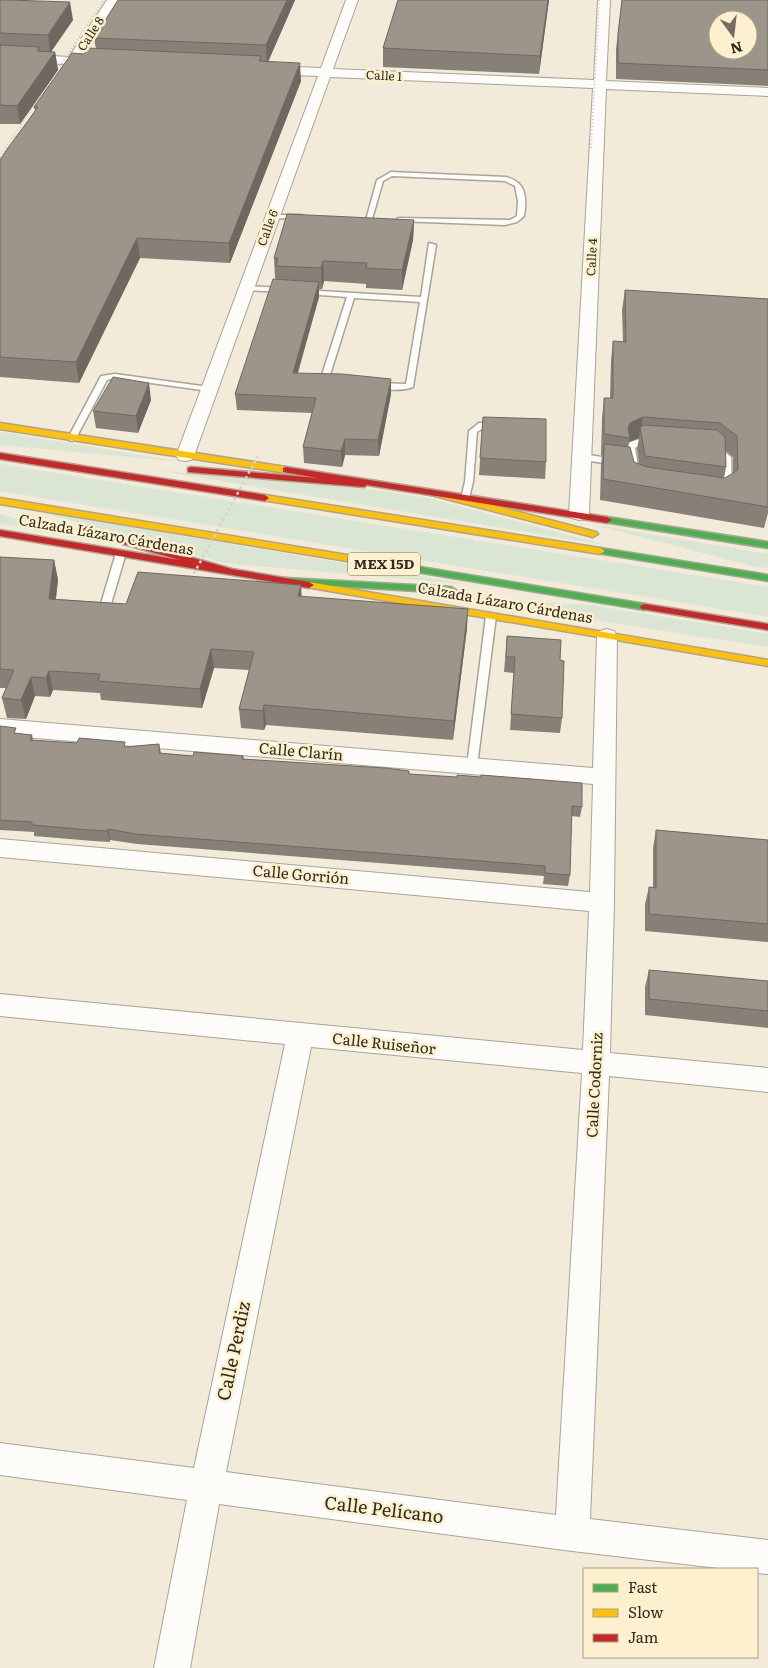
<svg xmlns="http://www.w3.org/2000/svg" width="768" height="1668" viewBox="0 0 768 1668" font-family="Literata,serif">
	<rect width="100%" height="100%" fill="#f2ebda"/>
	<g fill="#dae6d3">
		<polygon points="0,432 183,462 0,445"/>
		<polygon points="0,464 768,587 768,617 0,491"/>
		<polygon points="155,470 368,489 428,498 610,546"/>
		<polygon points="41,512 472,585 224,563"/>
		<polygon points="0,514 104,543 0,524"/>
		<polygon points="591,524 768,554 768,568 752,566"/>
		<polygon points="439,596 590,605 768,634 768,647"/>
	</g>
	<g fill="none" stroke-linecap="round" stroke-linejoin="round">
		<g stroke="#a9a497" stroke-width="3">
			<g id="lane">
				<path d="M391,172L506,177C526,182 527,197 524,216L517,222L505,225L397,221V219L399,218L510,220L517,216L518,201L515,186L505,181L392,176L383,181L372,219L366,220L377,180Z"/>
				<polygon points="271,215 301,215 305,217 301,219 273,218 269,216"/>
				<path d="M429,243L436,245L413,387C403,391 381,391 373,385L377,383L406,384L420,302L354,298L329,378L338,383L334,385L323,383L321,378L347,297L306,294L302,292L303,290L421,297Z"/>
				<polygon points="243,286 285,288 289,290 285,292 246,290 243,290"/>
				<polygon points="115,374 209,387 213,389 209,391 115,378 107,380 76,438 72,441 69,440 68,438 101,376"/>
				<path d="M479,423H497L501,426C494,431 484,426 477,432L473,482L469,498L465,501L461,498L465,482L469,431Z"/>
				<path d="M640,439L716,445L731,457L732,491L721,497L644,486L633,482L627,448L630,442ZM640,445L714,450L723,458L724,490L720,491L640,479L635,448Z"/>
				<polygon points="582,454 615,459 619,462 615,465 579,459 578,457"/>
				<polygon points="121,550 126,553 108,614 106,616 100,616 98,614 116,553"/>
				<polygon points="491,613 496,616 477,766 472,770 467,766 486,616"/>
			</g>
		</g>
		<g stroke="#a9a497" stroke-width="2">
			<g id="street">
				<polygon points="107,0 119,0 82,57 102,59 104,62 102,65 77,65 71,73 67,74 61,70 65,64 0,61 0,53 69,57"/>
				<polygon points="346,0 358,0 333,69 594,80 598,0 610,0 606,81 768,88 768,96 606,89 589,514 586,518 579,520 572,518 569,514 593,88 330,77 194,456 191,460 185,461 179,460 176,456 318,76 269,74 263,70 269,66 321,68"/>
				<path d="M607,629L614,631L617,636L614,903L610,1053L768,1068V1092L609,1076L590,1519L768,1540V1574L757,1573V1569H727L572,1551L219,1504L190,1668H154L187,1500L0,1475V1443L194,1468L285,1044L0,1016V994L583,1050L589,911L0,857V839L590,892L593,784L0,735V719L593,768L597,636L600,631ZM311,1047L582,1073L556,1515L226,1472Z"/>
			</g>
		</g>
		<g stroke="#a9a497" stroke-width="3">
			<g id="fast">
				<polygon points="607,517 768,542 768,548 604,522 604,518"/>
				<polygon points="600,548 768,575 768,581 597,553 595,551"/>
				<polygon points="347,555 645,604 650,607 645,610 344,560 344,556"/>
				<polygon points="285,578 451,587 456,590 451,593 282,583 280,581"/>
			</g>
		</g>
		<g stroke="#a9a497" stroke-width="3">
			<g id="slow">
				<polygon points="0,423 286,467 290,470 286,473 0,429"/>
				<polygon points="438,491 596,532 598,534 593,537 435,496 435,492"/>
				<polygon points="265,495 600,548 605,551 600,554 262,500 262,496"/>
				<polygon points="0,498 347,555 352,558 347,561 0,504"/>
				<polygon points="309,582 768,660 768,666 306,587 306,583"/>
			</g>
		</g>
		<g stroke="#a9a497" stroke-width="3">
			<g id="jam">
				<polygon points="0,453 265,495 269,498 265,501 0,459"/>
				<polygon points="191,467 318,478 283,472 283,468 286,467 607,517 612,520 607,523 367,485 364,487 188,472 188,468"/>
				<polygon points="84,527 232,569 309,582 314,585 309,588 0,536 0,530 180,560 81,532 79,530"/>
				<polygon points="645,604 768,624 768,630 642,609 640,607 642,605"/>
			</g>
		</g>
		<use href="#lane" fill="#fdfcf9" fill-rule="evenodd"/>
		<use href="#street" fill="#fdfcf9" fill-rule="evenodd"/>
		<use href="#fast" fill="#4caf50" fill-rule="evenodd"/>
		<use href="#slow" fill="#ffc107" fill-rule="evenodd"/>
		<use href="#jam" fill="#c62828" fill-rule="evenodd"/>
		<g stroke="#c8c6c1" stroke-width="2" stroke-dasharray="1 2.5" stroke-linecap="butt">
			<polyline points="591,148 599,0"/>
			<polyline points="0,157 104,0"/>
		</g>
		<polyline stroke="#d5d2cd" stroke-width="2.5" stroke-dasharray="3 3" stroke-linecap="butt" points="191,579 258,456"/>
	</g>
	<g fill="#878076" fill-rule="evenodd">
		<polygon points="0,0 73,20 51,52 55,52 58,70 20,124 0,124"/>
		<polygon points="295,0 268,62 301,81 230,263 140,258 79,383 0,377 0,160 35,111 34,107 84,54 96,49 94,38"/>
		<polygon points="398,0 549,0 539,74 383,67 383,48"/>
		<polygon points="622,0 768,0 768,86 616,79 616,49"/>
		<polygon points="414,220 413,240 402,290 366,288 366,284 324,281 322,289 319,289 319,297 298,373 391,394 379,456 345,455 342,467 304,463 303,447 312,413 237,410 235,394 276,279 276,278 275,278 274,258"/>
		<path d="M625,290L768,299V513L764,528L600,500L601,464L602,455H601L602,418L604,398H610L611,361L613,341L623,342L622,310ZM639,438L637,449L639,464L634,462L628,447L629,442ZM726,451L733,457V473L725,478H724L726,467Z"/>
		<polygon points="151,400 138,433 96,428 93,411"/>
		<polygon points="483,417 546,462 545,479 479,475"/>
		<polygon points="0,557 54,560 58,580 56,599 126,604 302,597 467,628 453,740 266,725 264,730 241,728 239,709 249,670 214,668 202,708 101,700 100,693 53,690 50,697 35,696 26,719 7,718 2,698 6,688 0,688"/>
		<polygon points="507,636 560,660 562,718 560,733 510,730 514,673 504,672"/>
		<polygon points="0,726 18,734 32,735 33,740 126,747 159,744 161,753 193,756 243,756 244,759 409,774 582,807 580,817 571,816 570,875 568,886 543,884 544,876 137,844 110,840 110,842 93,841 34,836 34,832 0,830"/>
		<polygon points="656,830 768,840 768,942 645,931 645,904 649,887 653,887 653,848"/>
		<polygon points="649,970 768,981 768,1028 645,1015 645,987"/>
	</g>
	<g fill="#6e6860">
		<polygon points="287,0 295,0 267,64 266,45"/>
		<polygon points="548,0 549,0 539,74 540,56"/>
		<polygon points="70,2 73,20 50,53 48,35"/>
		<polygon points="55,52 58,70 20,124 17,106"/>
		<polygon points="300,63 301,81 230,263 229,243"/>
		<polygon points="414,220 413,240 402,290 402,270"/>
		<polygon points="137,238 140,258 79,383 76,362"/>
		<polygon points="323,261 324,281 322,289 321,268"/>
		<polygon points="319,282 319,297 293,388 293,373"/>
		<polygon points="391,379 391,394 379,456 378,440"/>
		<polygon points="149,383 151,400 138,433 136,416"/>
		<polygon points="643,417 641,432 640,427 639,438 629,442 630,438 628,428 630,423"/>
		<polygon points="345,439 345,455 342,467 341,451"/>
		<polygon points="54,560 58,580 53,618 49,599"/>
		<polygon points="301,585 302,604 298,596"/>
		<polygon points="468,609 467,628 453,740 454,721"/>
		<polygon points="211,649 214,668 202,708 200,689"/>
		<polygon points="49,671 53,690 50,697 46,678"/>
		<polygon points="31,677 35,696 26,719 21,700"/>
		<polygon points="264,705 266,725 264,730 263,711"/>
		<polygon points="108,829 110,840 110,842 107,831"/>
	</g>
	<g fill="#9d9589" stroke="#6e6860" fill-rule="evenodd">
		<polygon points="0,0 8,0 70,2 48,35 0,33"/>
		<polygon points="118,0 287,0 266,45 94,38"/>
		<polygon points="398,0 548,0 540,56 383,48"/>
		<path d="M622,0H768V70L618,63V34ZM718,20H748V50H718Z"/>
		<polygon points="0,45 40,47 37,51 55,52 17,106 0,105"/>
		<polygon points="87,48 261,56 259,61 300,63 229,243 137,238 76,362 0,357 0,160 8,148 38,107 34,107 72,53 84,54"/>
		<polygon points="287,214 414,220 402,270 366,268 367,263 323,261 321,268 276,266 278,258 274,258"/>
		<polygon points="273,279 319,282 293,373 342,374 391,379 378,440 345,439 341,451 303,447 316,398 235,394"/>
		<polygon points="625,290 768,299 768,507 603,479 604,444 630,447 634,462 647,467 725,478 738,470 737,436 720,423 643,417 630,423 628,428 630,438 604,434 604,398 613,398 613,341 626,342"/>
		<polygon points="113,377 149,383 136,416 93,411"/>
		<polygon points="483,417 546,419 546,462 480,458"/>
		<polygon points="644,425 717,430 725,437 726,467 645,456 640,427"/>
		<polygon points="0,557 54,560 49,599 126,604 138,572 301,585 298,596 468,609 454,721 264,705 263,711 239,709 254,652 211,649 200,689 98,681 100,674 49,671 46,678 31,677 21,700 2,698 14,670 0,669"/>
		<polygon points="507,636 561,640 560,660 564,661 562,718 511,714 515,657 506,657"/>
		<polygon points="0,726 16,728 14,733 32,735 30,740 77,743 79,738 125,742 124,747 159,744 159,753 193,756 194,752 243,756 242,759 385,768 409,771 409,774 457,777 457,775 481,777 481,775 582,783 582,807 572,806 570,875 545,873 545,866 135,834 108,829 107,831 90,830 32,825 32,822 0,820"/>
		<polygon points="656,830 768,840 768,924 649,914 649,887 656,888"/>
		<polygon points="649,970 768,981 768,1011 649,999"/>
	</g>
	<g text-anchor="middle" stroke-width="5" stroke-linejoin="round" paint-order="stroke">
		<g font-size="12" fill="#302b1f" stroke="#fcf0cf">
			<text transform="translate(91 34) rotate(-57)" y="4">Calle 8</text>
			<text transform="translate(384 76) rotate(3)" y="4">Calle 1</text>
			<text transform="translate(268 228) rotate(-70)" y="4">Calle 6</text>
			<text transform="translate(592 257) rotate(-87)" y="4">Calle 4</text>
		</g>
		<rect fill="#fcf0cf" stroke="#6d6654" stroke-width="1" x="348" y="552.5" width="72" height="23" rx="4"/>
		<g font-size="14" font-weight="bold" fill="#302b1f">
			<text x="384" y="569">MEX 15D</text>
		</g>
		<g font-size="15" fill="#302b1f" stroke="#fcf0cf">
			<text transform="translate(106 535) rotate(10)" y="5">Calzada Lázaro Cárdenas</text>
			<text transform="translate(505 603) rotate(10)" y="5">Calzada Lázaro Cárdenas</text>
			<text transform="translate(301 752) rotate(5)" y="5">Calle Clarín</text>
			<text transform="translate(301 875) rotate(5)" y="5">Calle Gorrión</text>
			<text transform="translate(384 1044) rotate(6)" y="5">Calle Ruiseñor</text>
			<text transform="translate(595 1085) rotate(-87)" y="5">Calle Codorniz</text>
		</g>
		<g font-size="18" fill="#302b1f" stroke="#fcf0cf">
			<text transform="translate(234 1351) rotate(-78)" y="6">Calle Perdiz</text>
			<text transform="translate(384 1510) rotate(7)" y="6">Calle Pelícano</text>
		</g>
	</g>
	<rect x="583" y="1568" width="175" height="90" fill="#fcf0cf" stroke="#aaa189"/>
	<rect x="593" y="1584" width="25" height="8" fill="#4caf50" stroke="#aaa189"/>
	<text x="628" y="1593" font-size="15" fill="#302b1f">Fast</text>
	<rect x="593" y="1609" width="25" height="8" fill="#ffc107" stroke="#aaa189"/>
	<text x="628" y="1618" font-size="15" fill="#302b1f">Slow</text>
	<rect x="593" y="1634" width="25" height="8" fill="#c62828" stroke="#aaa189"/>
	<text x="628" y="1643" font-size="15" fill="#302b1f">Jam</text>
	<g transform="translate(733 35) rotate(165)"><circle r="24" fill="#fcf0cf" stroke="#aaa189"/>
	<path d="M0-4L9 19L0 12L-9 19Z" fill="#746e60"/>
	<text y="-8" font-size="14" font-weight="bold" text-anchor="middle" fill="#302b1f">N</text>
	</g>
</svg>
